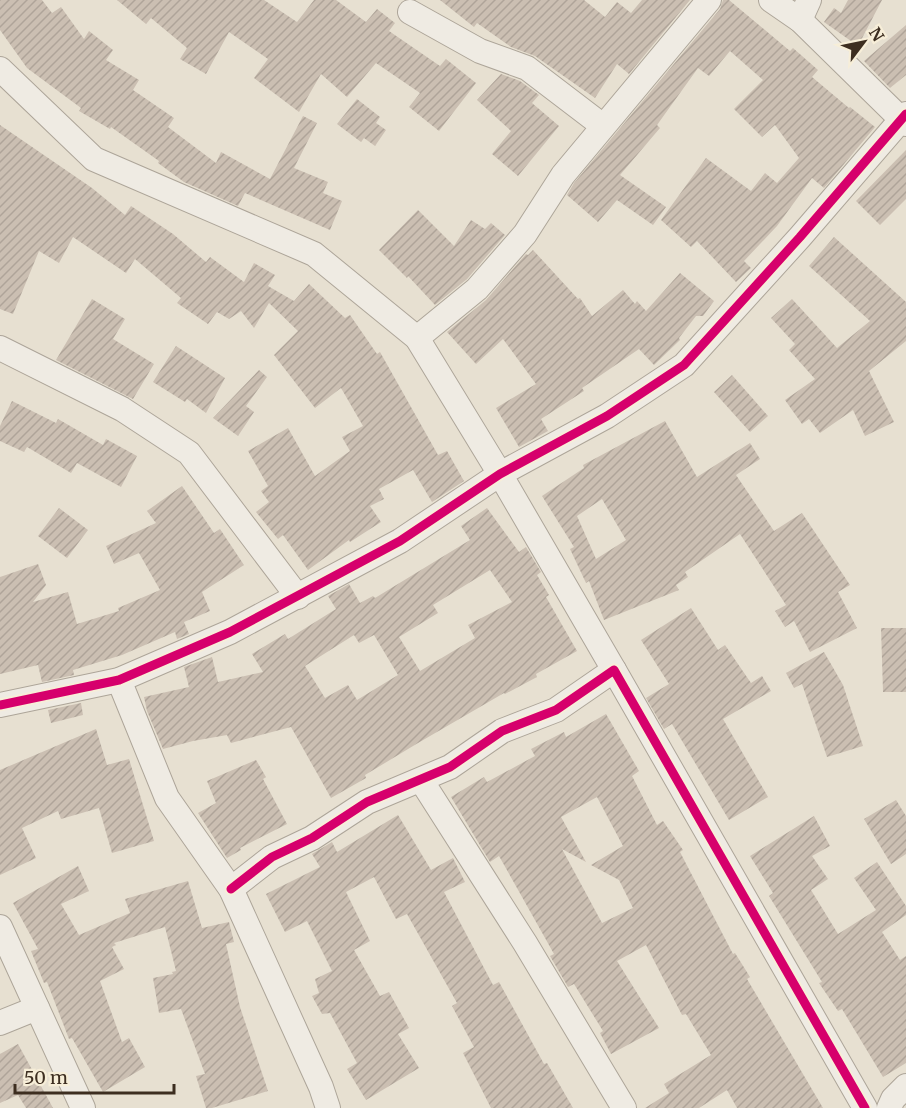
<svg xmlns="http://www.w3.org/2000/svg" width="906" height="1108" viewBox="0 0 906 1108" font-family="Merriweather,serif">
	<defs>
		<pattern id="building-hatch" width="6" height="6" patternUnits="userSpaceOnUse" patternTransform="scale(1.5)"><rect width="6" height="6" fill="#cbbfb2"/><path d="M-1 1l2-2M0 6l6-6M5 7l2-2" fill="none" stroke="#afa499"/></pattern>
	</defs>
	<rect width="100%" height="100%" fill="#e7e0d1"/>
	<g fill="url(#building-hatch)" fill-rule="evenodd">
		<polygon points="0,0 42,0 52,13 61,7 84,39 89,31 113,50 106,60 139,80 133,90 174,118 168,127 216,163 221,152 270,179 303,116 317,123 294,168 328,182 323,193 342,201 330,230 245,193 238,206 184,182 158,163 159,161 111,127 110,129 79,111 81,108 27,68 0,30"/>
		<polygon points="117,0 264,0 297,22 314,0 336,0 366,22 377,9 395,23 389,31 440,66 446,59 476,83 439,131 409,107 420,93 376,63 347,97 321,74 299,112 254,78 268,59 229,32 206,74 180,59 187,48 151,18 146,24"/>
		<polygon points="440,0 584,0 605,17 617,2 631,13 642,0 690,0 629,74 617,64 595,98 535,56 511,47 477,23 474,27"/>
		<polygon points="723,0 729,0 790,51 793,48 818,70 812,77 849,108 850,107 875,127 824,188 812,178 777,226 744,261 751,268 736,282 697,241 691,247 661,220 706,158 751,191 765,173 777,183 799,158 775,125 762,137 734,109 763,80 730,51 709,76 698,68 657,125 660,128 620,175 666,207 653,225 617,200 598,222 567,195 574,183 720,9"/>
		<polygon points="848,0 882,0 858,46 824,22 834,8 841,13"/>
		<polygon points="906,25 906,75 890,88 864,61"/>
		<polygon points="501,74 520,81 539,95 532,103 559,126 518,176 492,154 511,131 477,100"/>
		<polygon points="357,99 380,117 376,123 386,130 375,146 364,138 361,142 337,124"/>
		<polygon points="0,125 92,188 125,215 131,206 173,234 206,262 210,257 244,282 254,263 275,275 268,286 294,301 309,284 345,318 350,315 377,354 380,352 438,455 447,451 464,481 432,502 413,470 379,489 384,499 370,506 381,522 350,542 349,540 308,570 283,535 278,539 256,512 269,502 261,491 268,486 248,451 288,428 315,476 350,451 342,437 363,426 341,388 315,408 274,355 298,331 269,303 254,328 241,311 229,319 217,312 208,324 177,303 181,298 135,259 126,273 73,237 59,263 39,251 13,314 0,309"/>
		<polygon points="906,150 906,199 880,225 856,201"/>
		<polygon points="418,210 454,246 471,220 485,229 491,223 505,235 467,279 435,305 408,276 407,278 379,250"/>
		<polygon points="834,237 906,302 906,341 869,371 894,422 865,436 853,410 820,433 809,419 802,424 785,400 815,379 789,350 795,344 771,318 792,299 837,348 870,321 809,266"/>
		<polygon points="533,250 578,299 580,298 592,316 623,290 635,304 637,301 646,311 680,273 714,301 703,316 696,316 679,338 680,340 654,365 639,349 582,388 584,391 541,419 548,431 519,447 496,408 536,384 503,339 476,364 447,332 486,300 526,254 528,255"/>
		<polygon points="92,299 125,319 113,339 154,364 133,399 56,360"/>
		<polygon points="176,346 225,378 206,413 187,399 185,402 153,382"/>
		<polygon points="259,370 267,377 246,406 254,412 238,436 213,418"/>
		<polygon points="732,375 768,416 750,432 714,392"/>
		<polygon points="12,401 56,423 58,419 103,445 106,439 137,456 121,487 77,463 71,473 27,447 24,452 0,441 0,426"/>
		<path d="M665,421L697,477L750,443L760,459L736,475L774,531L802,513L850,585L838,592L857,628L810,652L794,621L785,627L775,611L786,605L740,534L685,572L688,577L676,585L679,590L604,620L589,581L586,583L570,549L574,547L542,496L584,468L583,465ZM602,499L626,540L596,559L577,516Z"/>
		<polygon points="182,486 214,533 220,529 244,565 202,592 210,611 184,622 189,634 177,639 175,632 122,655 73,670 74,675 42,682 38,665 0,674 0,577 38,564 46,585 33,602 68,592 77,624 119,611 118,608 160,590 139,553 114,564 106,546 156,523 147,511"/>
		<polygon points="59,508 88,530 67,558 38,536"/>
		<path d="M487,508L519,552L526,547L541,572L537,575L549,595L546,597L577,651L536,674L537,677L505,694L504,693L418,743L365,775L366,778L331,798L291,727L231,743L227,735L193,741L163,749L147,711L144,697L189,687L184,667L212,657L218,682L263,672L252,654L285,634L288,639L336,609L328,596L349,584L360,603L373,596L375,598L470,540L461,526ZM490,570L512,602L468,625L475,638L420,671L399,637L438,613L433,605ZM354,635L359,643L374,635L398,675L357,700L348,685L325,698L305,666Z"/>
		<polygon points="691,608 718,650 725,645 751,683 762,676 771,691 723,719 768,797 729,820 672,724 664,729 646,698 669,684 641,640"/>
		<polygon points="881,628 906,628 906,692 883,692"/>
		<polygon points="824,652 843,685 863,746 827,757 802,684 794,688 786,673"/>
		<polygon points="81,703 83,715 51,723 48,710"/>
		<path d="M606,714L639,771L632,776L657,825L663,821L683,850L680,852L733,954L735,953L750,977L747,979L823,1108H737L727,1090L699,1108H645L669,1093L664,1084L711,1055L686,1014L682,1015L646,945L617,961L659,1028L611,1054L600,1033L603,1031L574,984L568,987L557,968L550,956L554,954L499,856L490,862L451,797L484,777L487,782L535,756L531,749L564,732L566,737ZM597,797L623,846L591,865L619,880L633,908L602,923L562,849L586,862L561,817Z"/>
		<polygon points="96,729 107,765 129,759 154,841 112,853 99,808 61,819 58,811 22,828 36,858 0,875 0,770"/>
		<polygon points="256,760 266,777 263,779 287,824 240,848 241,850 227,858 198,813 216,803 207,781"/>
		<polygon points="896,800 906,816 906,854 891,864 864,819"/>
		<polygon points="398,815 431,870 453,858 465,882 444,892 493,985 499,982 544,1064 547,1063 573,1108 491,1108 463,1053 474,1047 452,1006 457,1003 407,914 396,919 374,877 346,892 370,941 354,950 380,996 389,992 409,1028 398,1034 419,1068 366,1100 347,1069 357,1063 330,1013 322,1014 312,996 319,993 315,979 332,971 307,921 285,932 266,894 320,867 312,854 332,842 337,852"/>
		<polygon points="814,816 830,846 812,856 828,879 811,890 838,934 876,910 854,878 877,862 906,906 906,915 882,932 900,960 906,956 906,1063 883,1077 842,1009 838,1011 819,983 822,982 769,896 773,893 750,856"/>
		<polygon points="78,866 89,891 61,904 79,935 130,913 125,899 188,881 202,928 229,922 234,942 226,944 240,1007 268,1091 212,1108 206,1108 196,1076 205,1074 181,1009 159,1013 153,978 173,974 172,972 176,971 165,927 114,943 116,945 112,947 124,969 100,981 122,1042 129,1038 145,1067 103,1092 72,1038 69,1039 47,982 44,983 31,951 38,949 13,903"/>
		<polygon points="18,1044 53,1108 26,1108 18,1095 0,1103 0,1054"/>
	</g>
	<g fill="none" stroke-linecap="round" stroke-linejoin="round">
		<g stroke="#ada599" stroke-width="26">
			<g id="minor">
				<polyline points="771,0 800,20 906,124"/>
				<polyline points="410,12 480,51 527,68 603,126"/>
				<polyline points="800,20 809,0"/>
				<polyline points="0,69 94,159 314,254 417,338 500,474 614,670"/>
				<polyline points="417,338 477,289 525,234 563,175 709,0"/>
				<polyline points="0,348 122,409 189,453 298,597"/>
				<polyline points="119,680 167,798 231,889 321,1087 328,1108"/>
				<polyline points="0,705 119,680 230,632 400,541 500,474 607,416 684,365 800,237 906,114"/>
				<polyline points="421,780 525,943 624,1108"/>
				<polyline points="231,889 272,857 312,838 367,802 450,767 502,731 556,710 614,670 865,1108"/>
				<polyline points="0,927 83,1108"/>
				<polyline points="0,1023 37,1008"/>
				<polyline points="889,1108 893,1099 906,1086"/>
			</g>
		</g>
		<use href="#minor" stroke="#efebe3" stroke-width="24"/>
		<g stroke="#f7eed8" stroke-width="13">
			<g id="cycleway">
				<polyline points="0,705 119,680 230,632 400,541 500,474 607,416 684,365 800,237 906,114"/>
				<polyline points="231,889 272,857 312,838 367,802 450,767 502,731 556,710 614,670 865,1108"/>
			</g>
		</g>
		<use href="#cycleway" stroke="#d6006c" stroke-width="9"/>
	</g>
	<g transform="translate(864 42) rotate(58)" stroke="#f7eed8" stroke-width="4.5" paint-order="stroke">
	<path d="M0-4.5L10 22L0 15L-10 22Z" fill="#3d2e20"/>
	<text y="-9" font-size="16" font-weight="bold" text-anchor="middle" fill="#3d2e20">N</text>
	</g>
	<path d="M15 1084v9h159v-9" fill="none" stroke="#3d2e20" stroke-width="3"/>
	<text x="24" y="1084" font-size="18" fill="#3d2e20" stroke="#f7eed8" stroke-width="4.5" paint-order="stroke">50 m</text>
</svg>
